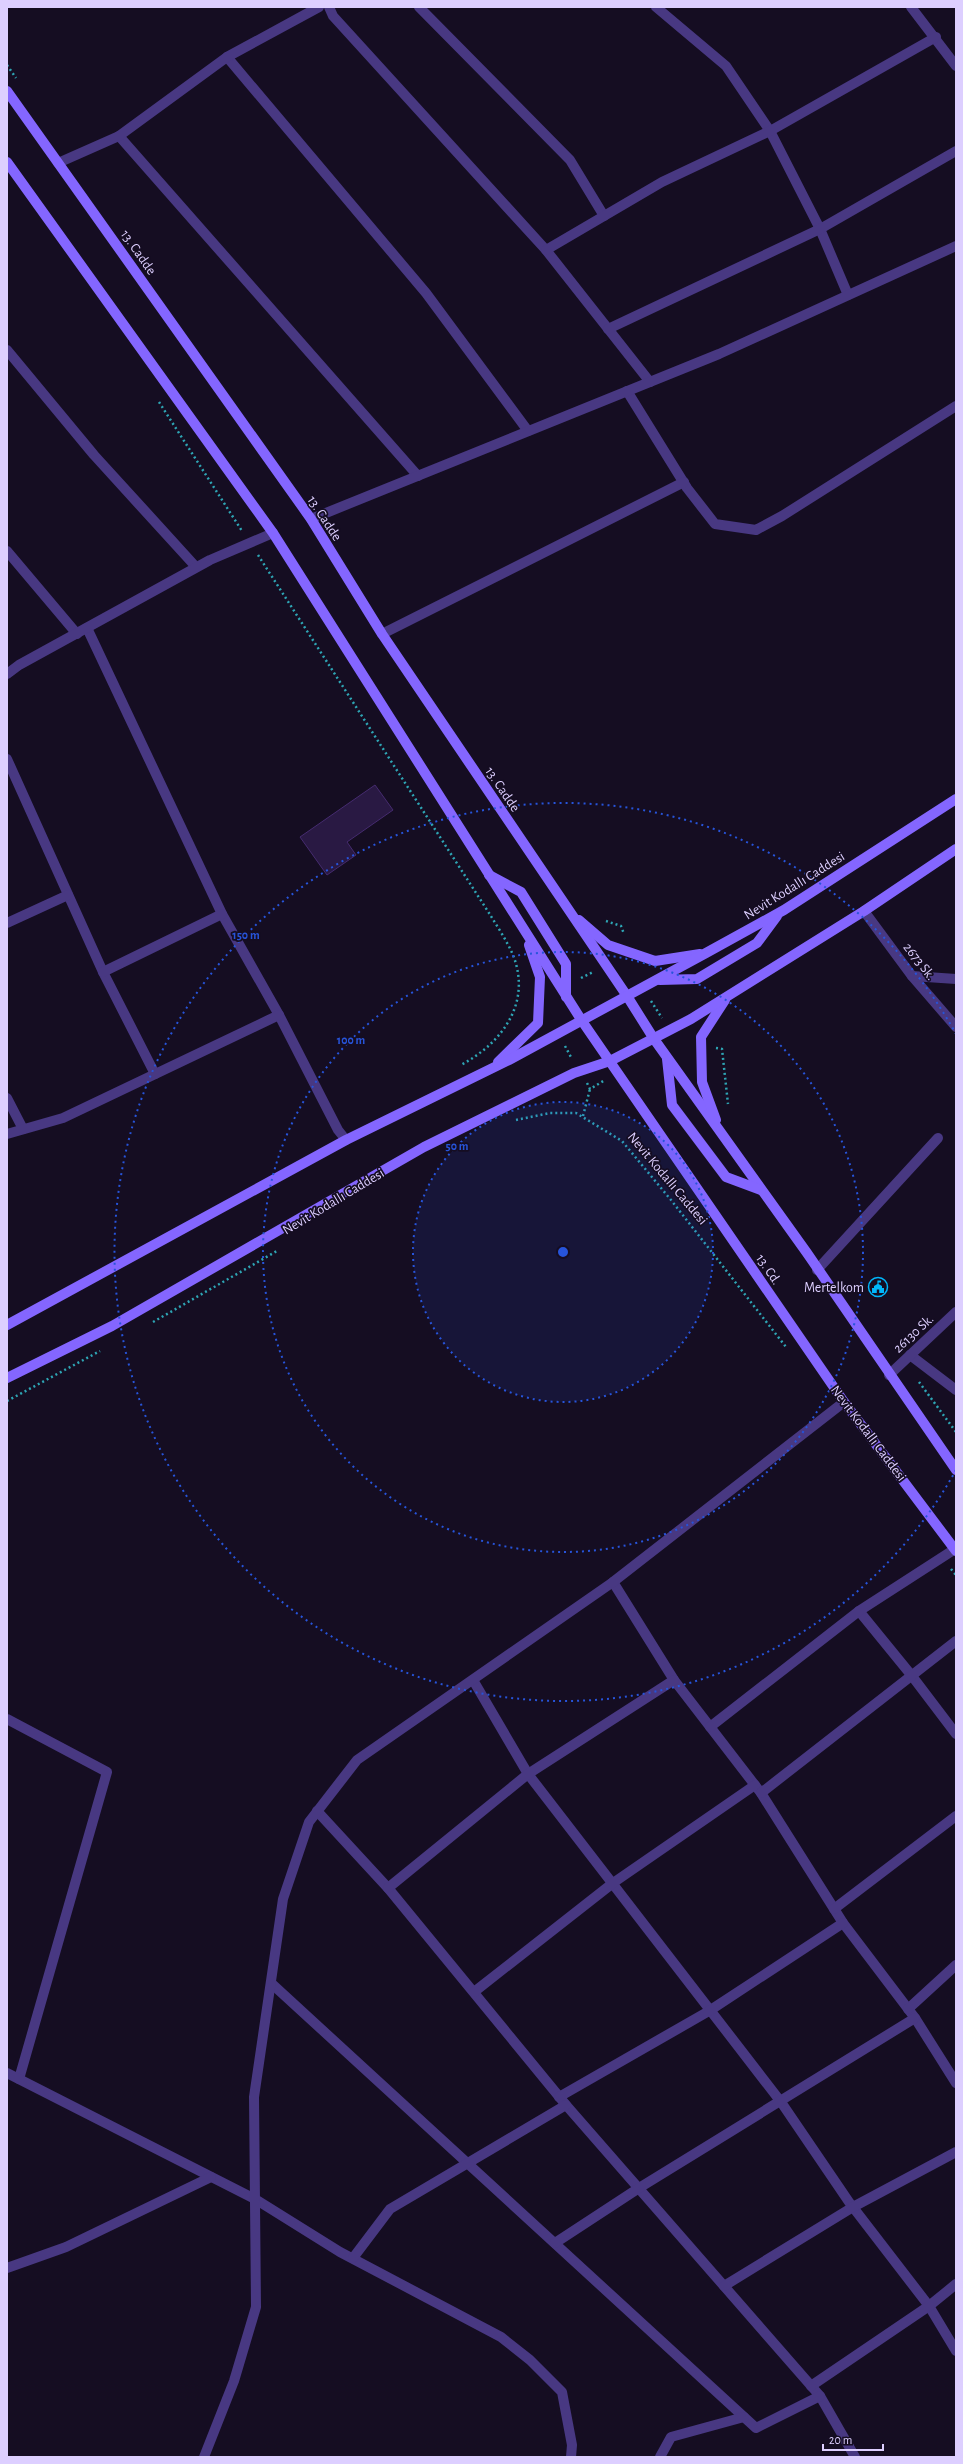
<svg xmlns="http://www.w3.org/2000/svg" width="963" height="2464" viewBox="0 0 963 2464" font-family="'Alegreya Sans',sans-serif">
	<rect width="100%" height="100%" fill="#150d22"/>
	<polygon fill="#291943" stroke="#452b6f" points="375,785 393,810 347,842 356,855 327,875 300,837"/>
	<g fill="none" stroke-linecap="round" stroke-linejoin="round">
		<g stroke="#2ea5b4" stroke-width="2.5" stroke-dasharray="2 3" stroke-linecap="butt">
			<polyline points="7,65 16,78"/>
			<polyline points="159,402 242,531"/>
			<path d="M258,555L489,913C497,926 507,941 513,955C532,1003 502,1043 461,1065"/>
			<polyline points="606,921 621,926 624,934"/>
			<polyline points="581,978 593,972"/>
			<polyline points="651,1001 662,1018"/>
			<polyline points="565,1046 572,1059"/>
			<polyline points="716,1048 722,1049 728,1104"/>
			<polyline points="587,1083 590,1089 605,1080"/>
			<polyline points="583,1116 590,1089"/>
			<polyline points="516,1120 550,1113 576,1113 622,1141 671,1200 786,1347"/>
			<polyline points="153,1322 277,1251"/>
			<polyline points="919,1382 956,1432"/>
			<polyline points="7,1401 100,1351"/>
			<polyline points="951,1569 956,1575"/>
		</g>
		<g stroke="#483882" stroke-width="10">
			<polyline points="329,7 333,16 546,250 650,382"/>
			<polyline points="419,7 570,160 604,216"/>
			<polyline points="656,7 726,66 770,131 820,229 848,295"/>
			<polyline points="911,7 956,66"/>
			<polyline points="227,57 426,293 528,431"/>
			<polyline points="119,136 418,476"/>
			<polyline points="58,163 119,136 227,57 319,7"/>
			<polyline points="546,250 662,182 770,131 936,37"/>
			<polyline points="608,329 820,229 956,151"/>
			<polyline points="7,350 94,455 196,567"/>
			<polyline points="627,391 687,488 715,524 756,530 782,516 956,406"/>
			<polyline points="311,519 719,354 956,246"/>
			<polyline points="7,551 77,634"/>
			<polyline points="87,628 222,914 279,1015 338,1130 346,1140"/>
			<polyline points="382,634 684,482"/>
			<polyline points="7,674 19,665 210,560 273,533"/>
			<polyline points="7,759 103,972 155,1074"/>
			<polyline points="864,911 912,976 956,1027"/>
			<polyline points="7,923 68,895"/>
			<polyline points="103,972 222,914"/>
			<polyline points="912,976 956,979"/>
			<polyline points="7,1098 23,1129"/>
			<polyline points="7,1134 63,1118 279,1015"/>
			<polyline points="817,1270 938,1138"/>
			<polyline points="910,1355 956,1390"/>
			<polyline points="889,1375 956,1312"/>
			<polyline points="613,1582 674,1680 761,1793 843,1923 915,2018 956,2083"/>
			<polyline points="859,1611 912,1676 956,1734"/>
			<polyline points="473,1680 528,1774 781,2102 849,2202 929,2306 956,2351"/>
			<polyline points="7,1719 107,1772 19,2079"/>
			<polyline points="710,1727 859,1611 955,1549"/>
			<polyline points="761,1793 956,1641"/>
			<polyline points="317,1811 388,1888 566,2105 820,2396 855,2457"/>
			<polyline points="388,1888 528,1774 674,1680"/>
			<polyline points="834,1909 956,1816"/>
			<polyline points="271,1983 756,2428 820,2396"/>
			<polyline points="474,1992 613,1883 755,1785"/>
			<polyline points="908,2009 956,1965"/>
			<polyline points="7,2073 255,2199 340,2252 501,2337 530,2360 562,2392 572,2445 571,2457"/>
			<polyline points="559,2097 709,2011 843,1923"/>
			<polyline points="555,2243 639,2188 915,2018"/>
			<polyline points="353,2258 390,2209 566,2105"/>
			<polyline points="7,2268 66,2247 211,2177"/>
			<polyline points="724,2286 853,2207 956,2152"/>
			<polyline points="811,2386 929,2306 956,2284"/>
			<polyline points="204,2457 234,2381 256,2307 254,2097 283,1899 309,1822 357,1760 613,1582 844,1402"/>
			<polyline points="660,2457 671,2437 744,2417"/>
		</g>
		<g stroke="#8466ff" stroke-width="10">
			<polyline points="7,91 311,519 382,634 627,996 654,1039 807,1253 956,1470"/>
			<polyline points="7,162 273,533 582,1021 844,1402 956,1551"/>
			<polyline points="489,875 521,892 566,964 566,997"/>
			<polyline points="579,920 608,945 655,961 700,954"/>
			<polyline points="660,980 697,979 757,943 777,916"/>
			<polyline points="667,1059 672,1105 726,1177 761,1190"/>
			<polyline points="498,1062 538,1023 540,977 529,945"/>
			<polyline points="716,1120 702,1082 701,1037 725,1000"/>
			<polyline points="7,1325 346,1140 509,1060 706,953 784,910 956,799"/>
			<polyline points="7,1378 112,1326 424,1147 574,1073 610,1061 691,1019 864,911 956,849"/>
		</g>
	</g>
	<circle cx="563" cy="1252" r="150" fill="#2754da" fill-opacity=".12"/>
	<g fill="none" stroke="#2754da" stroke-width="2" stroke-dasharray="2 4">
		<circle cx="563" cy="1252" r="150"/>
		<circle cx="563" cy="1252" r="300"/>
		<path d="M956 1470A449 449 0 1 1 956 1034"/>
	</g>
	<defs>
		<g id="civic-ring" transform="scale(1)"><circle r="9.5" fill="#150d22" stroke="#00b6fa" stroke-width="1.5"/><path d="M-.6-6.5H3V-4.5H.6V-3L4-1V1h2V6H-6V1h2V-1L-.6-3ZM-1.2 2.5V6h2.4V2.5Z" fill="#00b6fa"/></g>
	</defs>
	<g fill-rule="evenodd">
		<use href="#civic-ring" x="878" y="1287"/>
	</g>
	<g text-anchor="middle" stroke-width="3.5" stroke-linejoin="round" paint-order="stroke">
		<g font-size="14" fill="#ddcfff" stroke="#150d22">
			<text transform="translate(139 252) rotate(55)" y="5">13. Cadde</text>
			<text transform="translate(325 518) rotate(57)" y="5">13. Cadde</text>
			<text transform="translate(503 789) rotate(56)" y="5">13. Cadde</text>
			<text transform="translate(794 885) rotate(-32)" y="5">Nevit Kodallı Caddesi</text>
			<text transform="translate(920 961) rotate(52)" y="5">2673 Sk.</text>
			<text transform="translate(668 1178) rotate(50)" y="5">Nevit Kodallı Caddesi</text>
			<text transform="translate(333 1201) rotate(-31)" y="5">Nevit Kodallı Caddesi</text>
			<text transform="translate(769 1269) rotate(56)" y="5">13. Cd.</text>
			<text transform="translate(913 1333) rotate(-43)" y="5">26130 Sk.</text>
			<text transform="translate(869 1433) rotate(53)" y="5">Nevit Kodallı Caddesi</text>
		</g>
		<g font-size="14" fill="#ddcfff" stroke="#150d22" text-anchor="end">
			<text x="864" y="1292">Mertelkom</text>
		</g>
	</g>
	<circle cx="563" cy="1252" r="6" fill="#2754da" stroke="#150d22" stroke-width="2"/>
	<g font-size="12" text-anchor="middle" font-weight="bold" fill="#2754da" stroke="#150d22" stroke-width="3.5" stroke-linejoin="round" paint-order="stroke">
		<text x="246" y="939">150 m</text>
		<text x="351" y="1044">100 m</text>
		<text x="457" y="1150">50 m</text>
	</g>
	<rect width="963" height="2464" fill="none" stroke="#ddcfff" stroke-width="16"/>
	<path d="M823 2444v6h60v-6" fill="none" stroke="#ddcfff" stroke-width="2"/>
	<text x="829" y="2444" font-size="12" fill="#ddcfff" stroke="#150d22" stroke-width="3" paint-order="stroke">20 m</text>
</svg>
